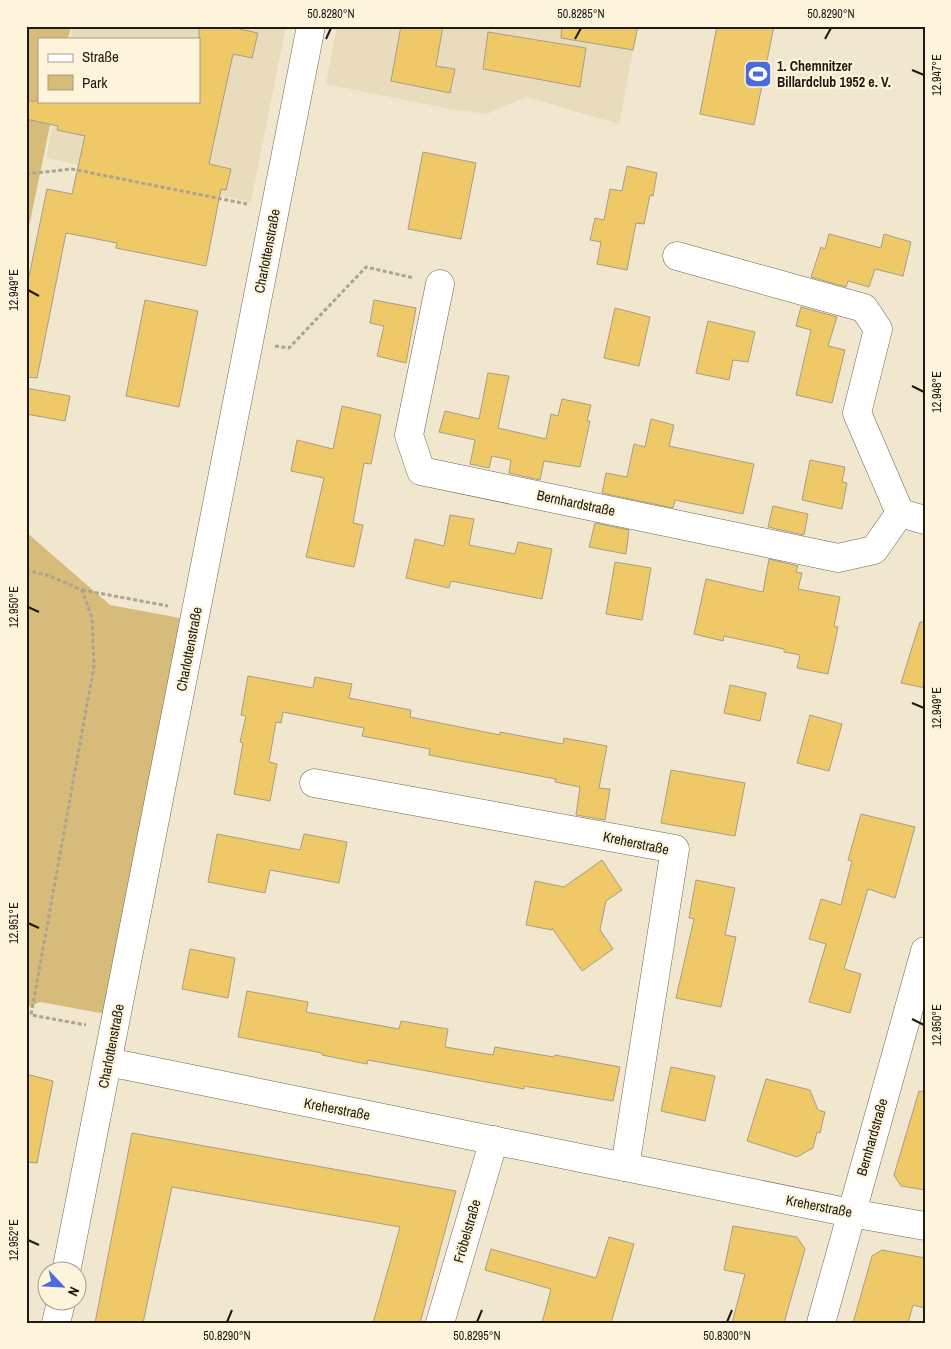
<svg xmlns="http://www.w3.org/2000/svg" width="951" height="1349" viewBox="0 0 951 1349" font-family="'Archivo Narrow',sans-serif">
	<rect width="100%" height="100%" fill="#f1e7ce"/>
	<g fill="#e9dcbc">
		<polygon points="72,26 286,26 251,202 46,158 57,101 199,101 199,39 70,39"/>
		<polygon points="337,26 638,26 619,124 526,97 487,114 451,109 326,84"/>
	</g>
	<g fill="#d6bb7b">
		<polygon points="26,26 71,26 68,39 39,39 39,101 55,101 26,241"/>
		<polygon points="26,532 110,605 180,618 106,1014 40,1002 26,1008"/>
	</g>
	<g fill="#efc968" stroke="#a79e87">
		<polygon points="199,26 226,26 258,33 252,58 233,54 209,164 231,169 226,190 221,189 206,266 116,248 117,243 66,233 37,378 26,377 26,291 47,189 72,194 85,136 57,130 58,126 26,119 26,101 199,101"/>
		<polygon points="401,26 443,26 436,66 455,69 450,93 391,81"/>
		<polygon points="562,26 638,26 633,50 561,38"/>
		<polygon points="717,26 774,26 754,125 700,114"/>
		<polygon points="488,32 586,48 580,87 483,69"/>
		<polygon points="423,152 476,163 461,239 408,229"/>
		<polygon points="627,166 657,173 653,196 650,195 644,224 636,223 627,270 597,264 601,242 590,240 595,218 604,220 610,189 622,191"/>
		<polygon points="829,234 881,248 884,234 911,242 903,276 875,269 869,287 848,281 846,287 811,277 821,247 825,249"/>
		<polygon points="145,300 198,311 179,407 126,396"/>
		<polygon points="374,300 416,308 406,363 377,356 384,326 370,323"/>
		<polygon points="801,307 837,317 828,346 845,350 832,403 796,395 811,330 796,326"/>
		<polygon points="615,308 650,317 639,366 604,358"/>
		<polygon points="708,321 755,332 748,362 733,360 729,380 696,373"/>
		<polygon points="488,373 509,376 498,428 546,439 551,414 558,416 562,399 591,405 587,421 590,421 580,467 544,461 540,480 509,473 511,460 492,456 489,468 470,464 475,440 439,432 445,411 479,419"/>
		<polygon points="26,388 70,396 65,421 26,414"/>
		<polygon points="342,406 381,415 371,464 364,463 353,523 363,525 354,567 306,557 324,478 291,471 297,440 333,449"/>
		<polygon points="651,419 674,425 669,446 754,464 743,514 675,500 673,508 602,493 606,473 627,477 634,444 645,447"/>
		<polygon points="810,460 845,467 842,482 847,483 842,509 802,500"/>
		<polygon points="773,506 808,514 804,535 768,527"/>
		<polygon points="450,515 474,519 469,545 515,554 518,542 552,549 542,599 451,581 449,588 406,578 415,539 444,546"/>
		<polygon points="595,523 629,530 626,554 589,547"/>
		<polygon points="769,559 798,566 796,572 802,573 798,589 840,597 834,626 838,627 828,674 797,668 800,655 784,652 784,649 724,636 723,641 694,634 706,579 763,592"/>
		<polygon points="615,562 651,568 642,620 606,614"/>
		<polygon points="920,622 925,622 925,688 901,683"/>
		<polygon points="248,676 313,688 315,677 352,684 349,698 411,710 410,717 500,735 500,732 563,744 564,738 607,746 599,788 610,789 605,820 576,815 580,787 555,782 556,779 429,755 430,749 362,736 364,728 283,712 281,723 276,722 269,762 277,764 270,801 234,794 243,743 240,742 246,716 241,715"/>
		<polygon points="730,685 766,693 760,721 724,713"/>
		<polygon points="810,715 842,724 829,771 797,763"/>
		<polygon points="671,770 745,783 735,836 661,823"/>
		<polygon points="861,814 915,827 895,898 868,889 844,969 861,974 850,1013 809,1002 826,944 809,939 821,899 841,905 852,861 848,860"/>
		<polygon points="217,834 300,850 304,834 347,842 339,883 270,870 265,893 208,882"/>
		<polygon points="602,860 622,890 606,901 600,930 613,949 582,971 552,928 552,930 526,925 535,881 564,887"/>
		<polygon points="696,880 735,888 725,935 736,937 721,1007 676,998 694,919 689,918"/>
		<polygon points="190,949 235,958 228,998 182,989"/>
		<polygon points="247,991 308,1002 306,1012 399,1029 401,1021 448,1029 445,1047 493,1055 495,1047 554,1057 555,1055 620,1067 613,1101 524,1086 524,1089 368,1060 367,1064 322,1055 322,1053 238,1037"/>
		<polygon points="671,1067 715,1076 705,1121 661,1111"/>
		<polygon points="26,1074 53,1081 37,1163 26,1162"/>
		<polygon points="766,1079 810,1090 818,1110 825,1112 820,1133 817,1132 813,1148 797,1157 747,1141"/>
		<polygon points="919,1091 925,1092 925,1190 901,1186 894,1175"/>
		<polygon points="132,1133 456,1191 420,1323 373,1323 400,1227 172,1187 143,1323 95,1323"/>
		<polygon points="733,1226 797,1237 805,1249 784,1323 732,1323 745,1274 724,1270"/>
		<polygon points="609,1237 634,1244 611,1323 542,1323 551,1289 485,1270 491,1249 596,1278"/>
		<polygon points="882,1250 925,1258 925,1308 913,1305 908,1323 853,1323 872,1256"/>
	</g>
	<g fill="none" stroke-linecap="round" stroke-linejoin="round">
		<g stroke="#6e6550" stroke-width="29">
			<g id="minor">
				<polyline points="677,256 864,308 878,329 857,413 900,513"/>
				<polyline points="440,284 409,435 421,471 838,558 874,550 900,513 925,520"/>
				<polyline points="314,783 675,849 625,1167"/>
				<polyline points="108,1062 851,1213 925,1226"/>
				<polyline points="66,1272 311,26"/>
				<polyline points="56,1323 61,1302"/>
				<polyline points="440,1323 494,1140"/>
				<polyline points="821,1323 925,951"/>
			</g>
		</g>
		<g stroke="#aca491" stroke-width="3" stroke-dasharray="4 2.5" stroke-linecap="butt">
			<polyline points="26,174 72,169 247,204"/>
			<polyline points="275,346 289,348 366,267 414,278"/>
			<polyline points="26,570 50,576 82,590 92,618 94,666 31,1015 86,1025"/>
			<polyline points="82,590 168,606"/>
		</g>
		<use href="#minor" stroke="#fff" stroke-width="28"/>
	</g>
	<path fill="none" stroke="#1e1a11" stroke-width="2" d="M326,39L331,28M575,39L581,28M825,39L831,28M912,70L924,75M28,290L39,296M912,386L924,392M28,607L39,612M912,703L924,708M28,923L39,928M912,1019L924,1025M28,1240L39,1245M227,1322L232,1310M477,1322L482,1310M727,1322L732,1310"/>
	<defs>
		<g id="stadium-square" transform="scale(1.4375)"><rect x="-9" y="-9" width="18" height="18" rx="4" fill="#4a6cdf" stroke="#fef4db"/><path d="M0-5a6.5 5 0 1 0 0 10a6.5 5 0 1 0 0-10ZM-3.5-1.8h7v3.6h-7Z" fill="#fff"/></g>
	</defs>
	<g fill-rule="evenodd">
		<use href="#stadium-square" x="758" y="74"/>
	</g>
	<g text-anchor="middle" stroke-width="4.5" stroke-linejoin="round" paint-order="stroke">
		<g font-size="14" font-weight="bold" fill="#1e1a11" stroke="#fef4db" text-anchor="start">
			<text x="777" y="71">1. Chemnitzer<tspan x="777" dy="16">Billardclub 1952 e. V.</tspan></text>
		</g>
		<g font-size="14" fill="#1e1a11" stroke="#fef4db">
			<text transform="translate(267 251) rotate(-79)" y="5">Charlottenstraße</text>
			<text transform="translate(576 503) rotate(12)" y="5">Bernhardstraße</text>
			<text transform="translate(189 649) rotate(-79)" y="5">Charlottenstraße</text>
			<text transform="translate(636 843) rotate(12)" y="5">Kreherstraße</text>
			<text transform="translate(111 1046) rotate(-79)" y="5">Charlottenstraße</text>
			<text transform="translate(337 1109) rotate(11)" y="5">Kreherstraße</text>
			<text transform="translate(872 1137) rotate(-74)" y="5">Bernhardstraße</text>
			<text transform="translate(819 1206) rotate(11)" y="5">Kreherstraße</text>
			<text transform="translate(467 1231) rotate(-74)" y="5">Fröbelstraße</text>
		</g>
	</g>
	<rect width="951" height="1349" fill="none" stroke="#fef4db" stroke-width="55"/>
	<rect x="38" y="38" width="162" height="65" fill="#fef4db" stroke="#a49d8a"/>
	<rect x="48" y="54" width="25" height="8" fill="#ffffff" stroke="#a49d8a"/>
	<text x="82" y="62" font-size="15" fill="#1e1a11">Straße</text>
	<rect x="48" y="75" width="25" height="15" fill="#d6bb7b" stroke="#a49d8a"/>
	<text x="82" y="88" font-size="15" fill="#1e1a11">Park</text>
	<g transform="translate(62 1286) rotate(115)"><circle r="24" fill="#fef4db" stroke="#a49d8a"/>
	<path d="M0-4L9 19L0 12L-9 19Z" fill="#4a6cdf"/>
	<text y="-8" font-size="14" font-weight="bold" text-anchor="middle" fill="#1e1a11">N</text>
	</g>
	<rect x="28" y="28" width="896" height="1294" fill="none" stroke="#1e1a11" stroke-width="2"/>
	<g font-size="12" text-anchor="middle" fill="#1e1a11">
		<text x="331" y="18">50.8280°N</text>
		<text x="581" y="18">50.8285°N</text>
		<text x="831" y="18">50.8290°N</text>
		<text transform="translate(937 75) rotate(-90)" y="4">12.947°E</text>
		<text transform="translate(14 290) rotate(-90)" y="4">12.949°E</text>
		<text transform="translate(937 392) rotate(-90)" y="4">12.948°E</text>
		<text transform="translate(14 607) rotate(-90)" y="4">12.950°E</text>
		<text transform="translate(937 708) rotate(-90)" y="4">12.949°E</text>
		<text transform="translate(14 923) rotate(-90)" y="4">12.951°E</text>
		<text transform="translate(937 1025) rotate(-90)" y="4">12.950°E</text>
		<text transform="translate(14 1240) rotate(-90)" y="4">12.952°E</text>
		<text x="227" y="1340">50.8290°N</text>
		<text x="477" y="1340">50.8295°N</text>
		<text x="727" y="1340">50.8300°N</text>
	</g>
</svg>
